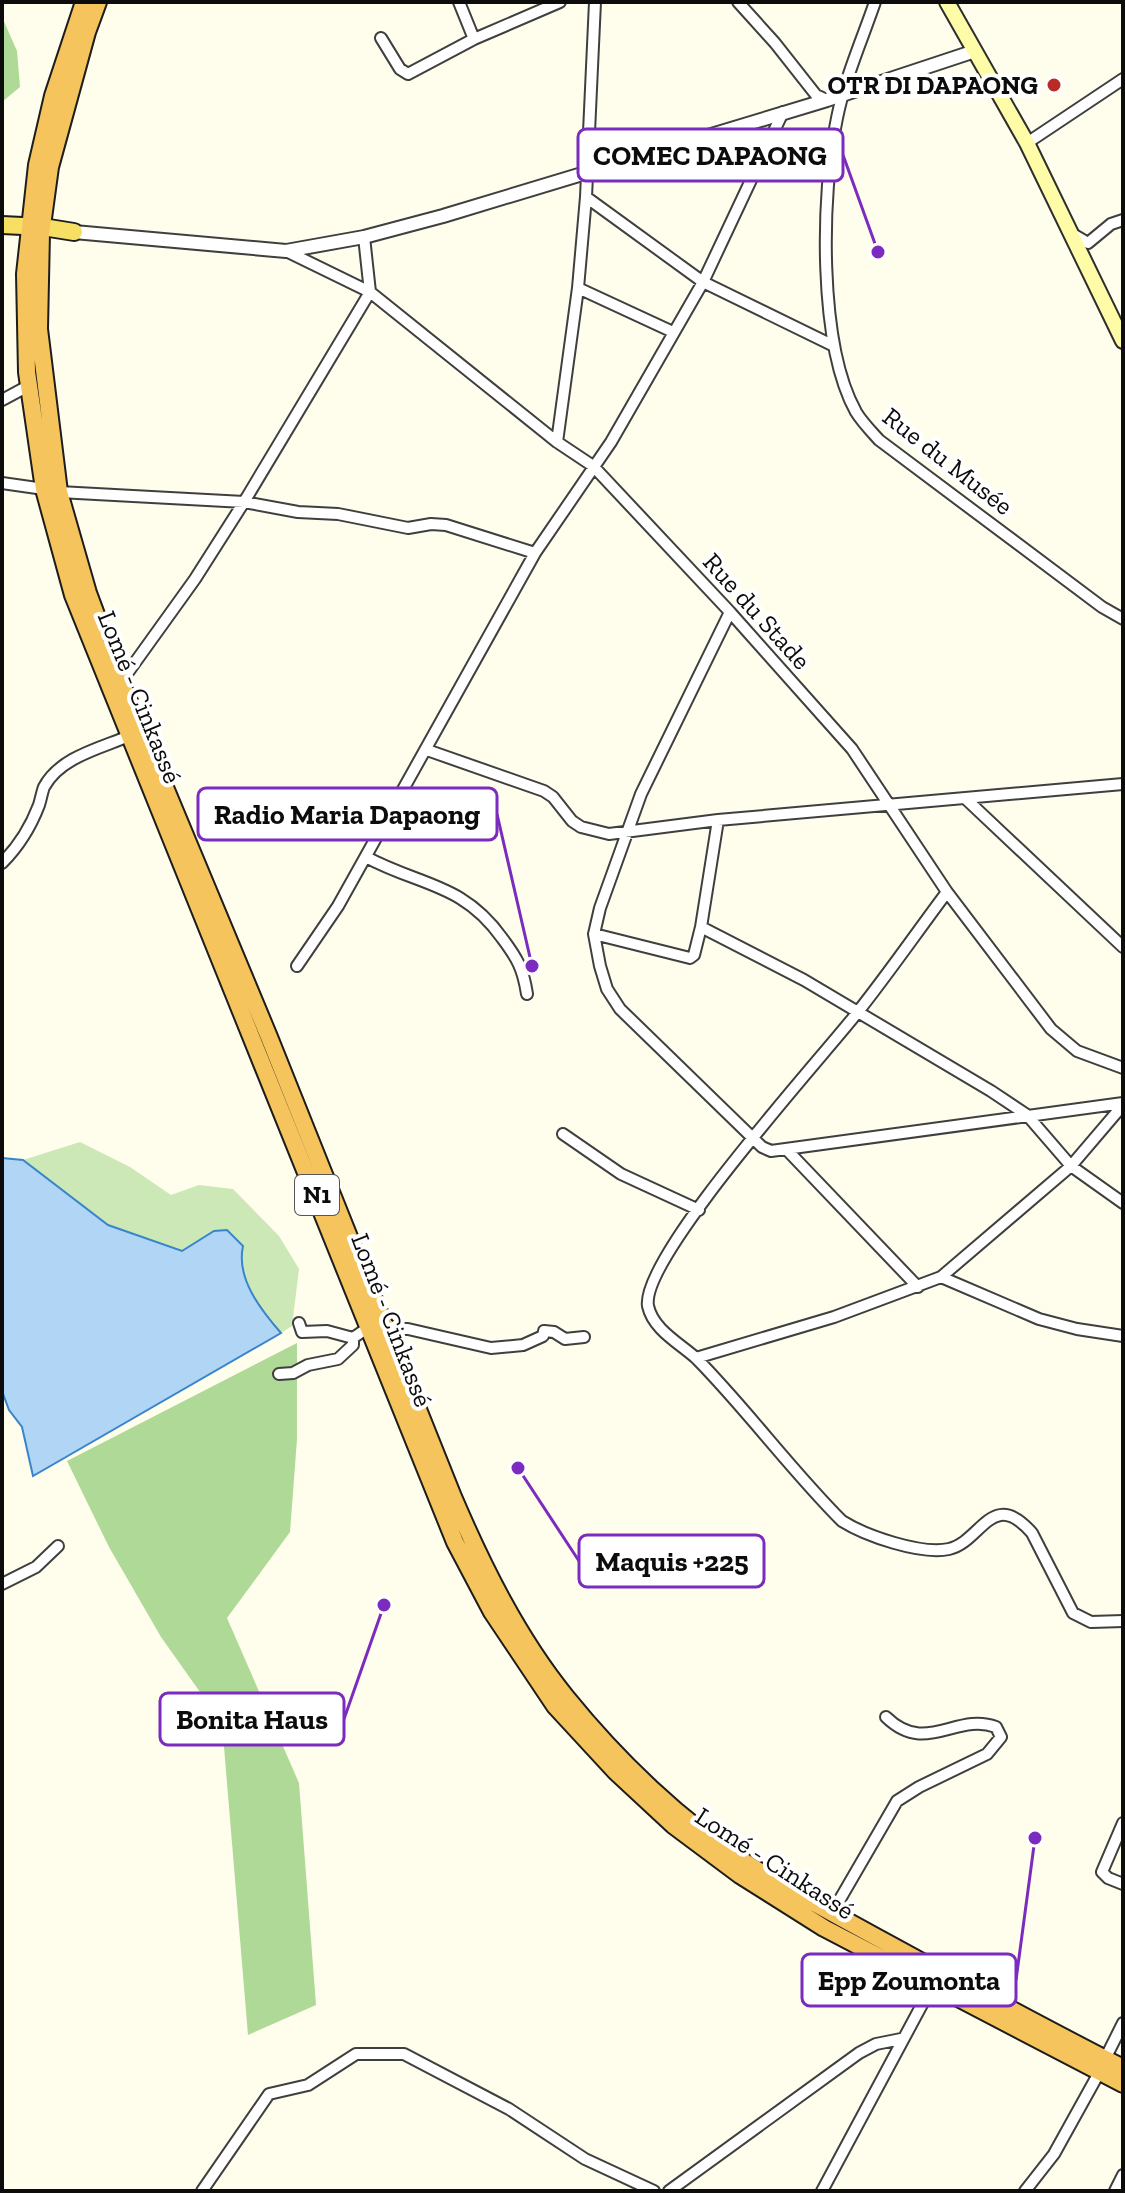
<svg xmlns="http://www.w3.org/2000/svg" width="1125" height="2193" font-family="'Zilla Slab',serif">
  <style>
    .green { fill: #cce8b6 }
    .forest { fill: #aed996 }
    .water { fill: #b1d6f5; stroke: #3985cb; stroke-width: 2 }
    .lines { fill: none; stroke-linecap: round; stroke-linejoin: round }
    .minor-casing { stroke: #3f3f3f; stroke-width: 14 }
    .tertiary-casing { stroke: #3f3f3f; stroke-width: 16 }
    .secondary-casing { stroke: #2e2e2e; stroke-width: 18 }
    .primary-casing { stroke: #1d1d1d; stroke-width: 20 }
    .trunk-casing { stroke: #1d1d1d; stroke-width: 20 }
    .minor { stroke: #fff; stroke-width: 10 }
    .tertiary { stroke: #fff; stroke-width: 12 }
    .secondary { stroke: #fefca7; stroke-width: 14 }
    .primary { stroke: #f7df63; stroke-width: 16 }
    .trunk { stroke: #f5c45c; stroke-width: 16 }
    .poi-dot { fill: #ba2b26; stroke: #fff; stroke-width: 3 }
    .labels { text-anchor: middle; stroke-width: 8; stroke-linejoin: round; paint-order: stroke }
    .shield { fill: #fff; stroke: #555; stroke-width: 2 }
    .shield-label { font-size: 24px; font-weight: bold; fill: #0c0c0c }
    .poi-label { font-size: 26px; font-weight: bold; fill: #0c0c0c; stroke: #fff; text-anchor: end }
    .street-label { font-size: 26px; fill: #0c0c0c; stroke: #fff }
    .leader { fill: none; stroke: #7b2cbf; stroke-width: 3 }
    .callout-dot { fill: #7b2cbf; stroke: #fff; stroke-width: 3 }
    .callout { fill: #fff; stroke: #7b2cbf; stroke-width: 3 }
    .callout-label { font-size: 28px; text-anchor: middle; font-weight: bold; fill: #0c0c0c }
  </style>
  <rect width="100%" height="100%" fill="#fffdeb"/>
  <path class="green" d="M80,1142L130,1167L171,1195L199,1185L233,1189L279,1236L299,1269L292,1326L281,1333L255,1302L240,1261L214,1231L182,1252L108,1225L23,1160Z"/>
  <path class="forest" d="M2,17L17,51L20,87L2,102Z
    M297,1343V1439L290,1532L227,1618L299,1783L316,2005L248,2035L222,1723L161,1637L109,1547L67,1461Z"/>
  <path class="water" d="M2,1158L23,1160L108,1225L182,1251L214,1231L227,1230L243,1246C236,1278 260,1309 281,1333L33,1476L22,1427L9,1410L2,1391Z"/>
  <g class="lines">
    <defs>
      <path id="minor" d="M459,2L474,39
        M738,2L775,43L816,95L827,100
        M875,2C862,40 845,78 837,118C821,194 818,344 856,412C862,422 871,431 879,440L1102,607L1123,619
        M381,38L400,69L408,74L474,39L560,2
        M1027,143L1123,79
        M586,197L703,282L832,345
        M1071,233L1088,243L1111,224L1123,220
        M286,251L370,292L557,442L593,466L730,612L852,749L947,892L1051,1029L1077,1051L1123,1068
        M578,288L673,332
        M2,400L30,385
        M557,442L578,288L586,197L595,2
        M2,483L44,489
        M59,492L244,502L298,512L338,514L408,528L431,524L446,525L535,553
        M730,612L641,794L600,908L594,934L600,966L607,989L620,1009L762,1147L771,1151L1123,1103
        M121,682L195,579L244,502L370,292L364,237
        M427,750L544,791L553,797L572,821L581,827L609,834L718,820L1123,784
        M967,800L1123,947
        M718,820L701,927L804,980L991,1091L1027,1115L1071,1166L1123,1203
        M366,857C420,886 463,883 502,938C517,958 523,968 527,994
        M2,863C18,847 31,826 39,805C41,799 42,792 44,787C60,757 101,748 129,736
        M947,892C917,932 888,974 857,1013C820,1060 640,1258 648,1306C653,1330 681,1344 697,1359C748,1411 791,1470 842,1521C866,1536 921,1555 949,1549C981,1542 992,1487 1032,1533L1073,1613L1091,1622L1123,1621
        M594,934L690,958L694,955L701,927
        M297,966L338,906L535,553L611,442L703,282L783,112
        M563,1134L621,1174L699,1210
        M787,1150L918,1287
        M941,1277L1039,1319L1077,1329L1123,1336
        M383,1322L395,1329H408L491,1348L523,1345L543,1336L544,1331L554,1332L565,1339L584,1337
        M299,1323L302,1332L327,1331L353,1338L369,1327
        M696,1358L834,1317L941,1277L1071,1166L1123,1105
        M279,1374L293,1373L308,1365L338,1359L353,1345V1338
        M2,1584L36,1567L58,1546
        M1123,1823L1102,1872L1108,1878L1123,1884
        M832,1913L897,1801L919,1787L987,1754L1001,1737L996,1727C956,1712 926,1756 886,1717
        M1105,2059L1123,2023
        M202,2191L269,2094L308,2085L356,2054H404L509,2109L585,2159L654,2191
        M669,2191L859,2053L876,2044L901,2039
        M822,2191L933,1984
        M1025,2191L1054,2154L1100,2071
        M1115,2191L1123,2175"/>
      <path id="tertiary" d="M74,232L286,251L364,237L443,216L827,100L975,51"/>
      <path id="secondary" d="M947,2L1027,143L1123,341"/>
      <path id="primary" d="M2,225L43,227L74,232"/>
      <path id="trunk" d="M84,2L53,96L37,165L25,274L27,372L44,489L73,595L455,1542L492,1612L555,1706L616,1772L673,1825L740,1875L824,1928L1123,2084
        M98,2L87,32L50,167L41,233L39,329L59,492L88,593L121,682L269,1037L453,1497C483,1567 518,1638 566,1697C617,1760 681,1822 749,1865C806,1900 866,1931 924,1963C990,1998 1056,2034 1123,2068"/>
    </defs>
    <use href="#minor" class="minor-casing"/>
    <use href="#tertiary" class="tertiary-casing"/>
    <use href="#secondary" class="secondary-casing"/>
    <use href="#primary" class="primary-casing"/>
    <use href="#trunk" class="trunk-casing"/>
    <use href="#minor" class="minor"/>
    <use href="#tertiary" class="tertiary"/>
    <use href="#secondary" class="secondary"/>
    <use href="#primary" class="primary"/>
    <use href="#trunk" class="trunk"/>
  </g>
  <circle class="poi-dot" cx="1054" cy="85" r="8"/>
  <g class="labels">
    <rect class="shield" x="295" y="1175" width="44" height="40" rx="6"/>
    <g class="shield-label">
      <text x="317" y="1203">N1</text>
    </g>
    <g class="poi-label">
      <text x="1038" y="94">OTR DI DAPAONG</text>
    </g>
    <g class="street-label">
      <text transform="translate(948 461) rotate(38)" y="9">Rue du Musée</text>
      <text transform="translate(757 611) rotate(48)" y="9">Rue du Stade</text>
      <text transform="translate(140 697) rotate(68)" y="9">Lomé - Cinkassé</text>
      <text transform="translate(392 1320) rotate(69)" y="9">Lomé - Cinkassé</text>
      <text transform="translate(775 1863) rotate(33)" y="9">Lomé - Cinkassé</text>
    </g>
  </g>
  <path class="leader" d="M878 252L843 155M532 966L497 814M518 1468L579 1561M384 1605L344 1719M1035 1838L1016 1980"/>
  <g class="callout-dot">
    <circle cx="878" cy="252" r="8"/>
    <circle cx="532" cy="966" r="8"/>
    <circle cx="518" cy="1468" r="8"/>
    <circle cx="384" cy="1605" r="8"/>
    <circle cx="1035" cy="1838" r="8"/>
  </g>
  <g class="callout">
    <rect x="578" y="129" width="265" height="52" rx="8"/>
    <rect x="198" y="788" width="299" height="52" rx="8"/>
    <rect x="579" y="1535" width="185" height="52" rx="8"/>
    <rect x="160" y="1693" width="184" height="52" rx="8"/>
    <rect x="802" y="1954" width="214" height="52" rx="8"/>
  </g>
  <g class="callout-label">
    <text x="710" y="165">COMEC DAPAONG</text>
    <text x="347" y="824">Radio Maria Dapaong</text>
    <text x="672" y="1571">Maquis +225</text>
    <text x="252" y="1729">Bonita Haus</text>
    <text x="909" y="1990">Epp Zoumonta</text>
  </g>
  <rect width="1125" height="2193" fill="none" stroke="#0c0c0c" stroke-width="8"/>
</svg>
